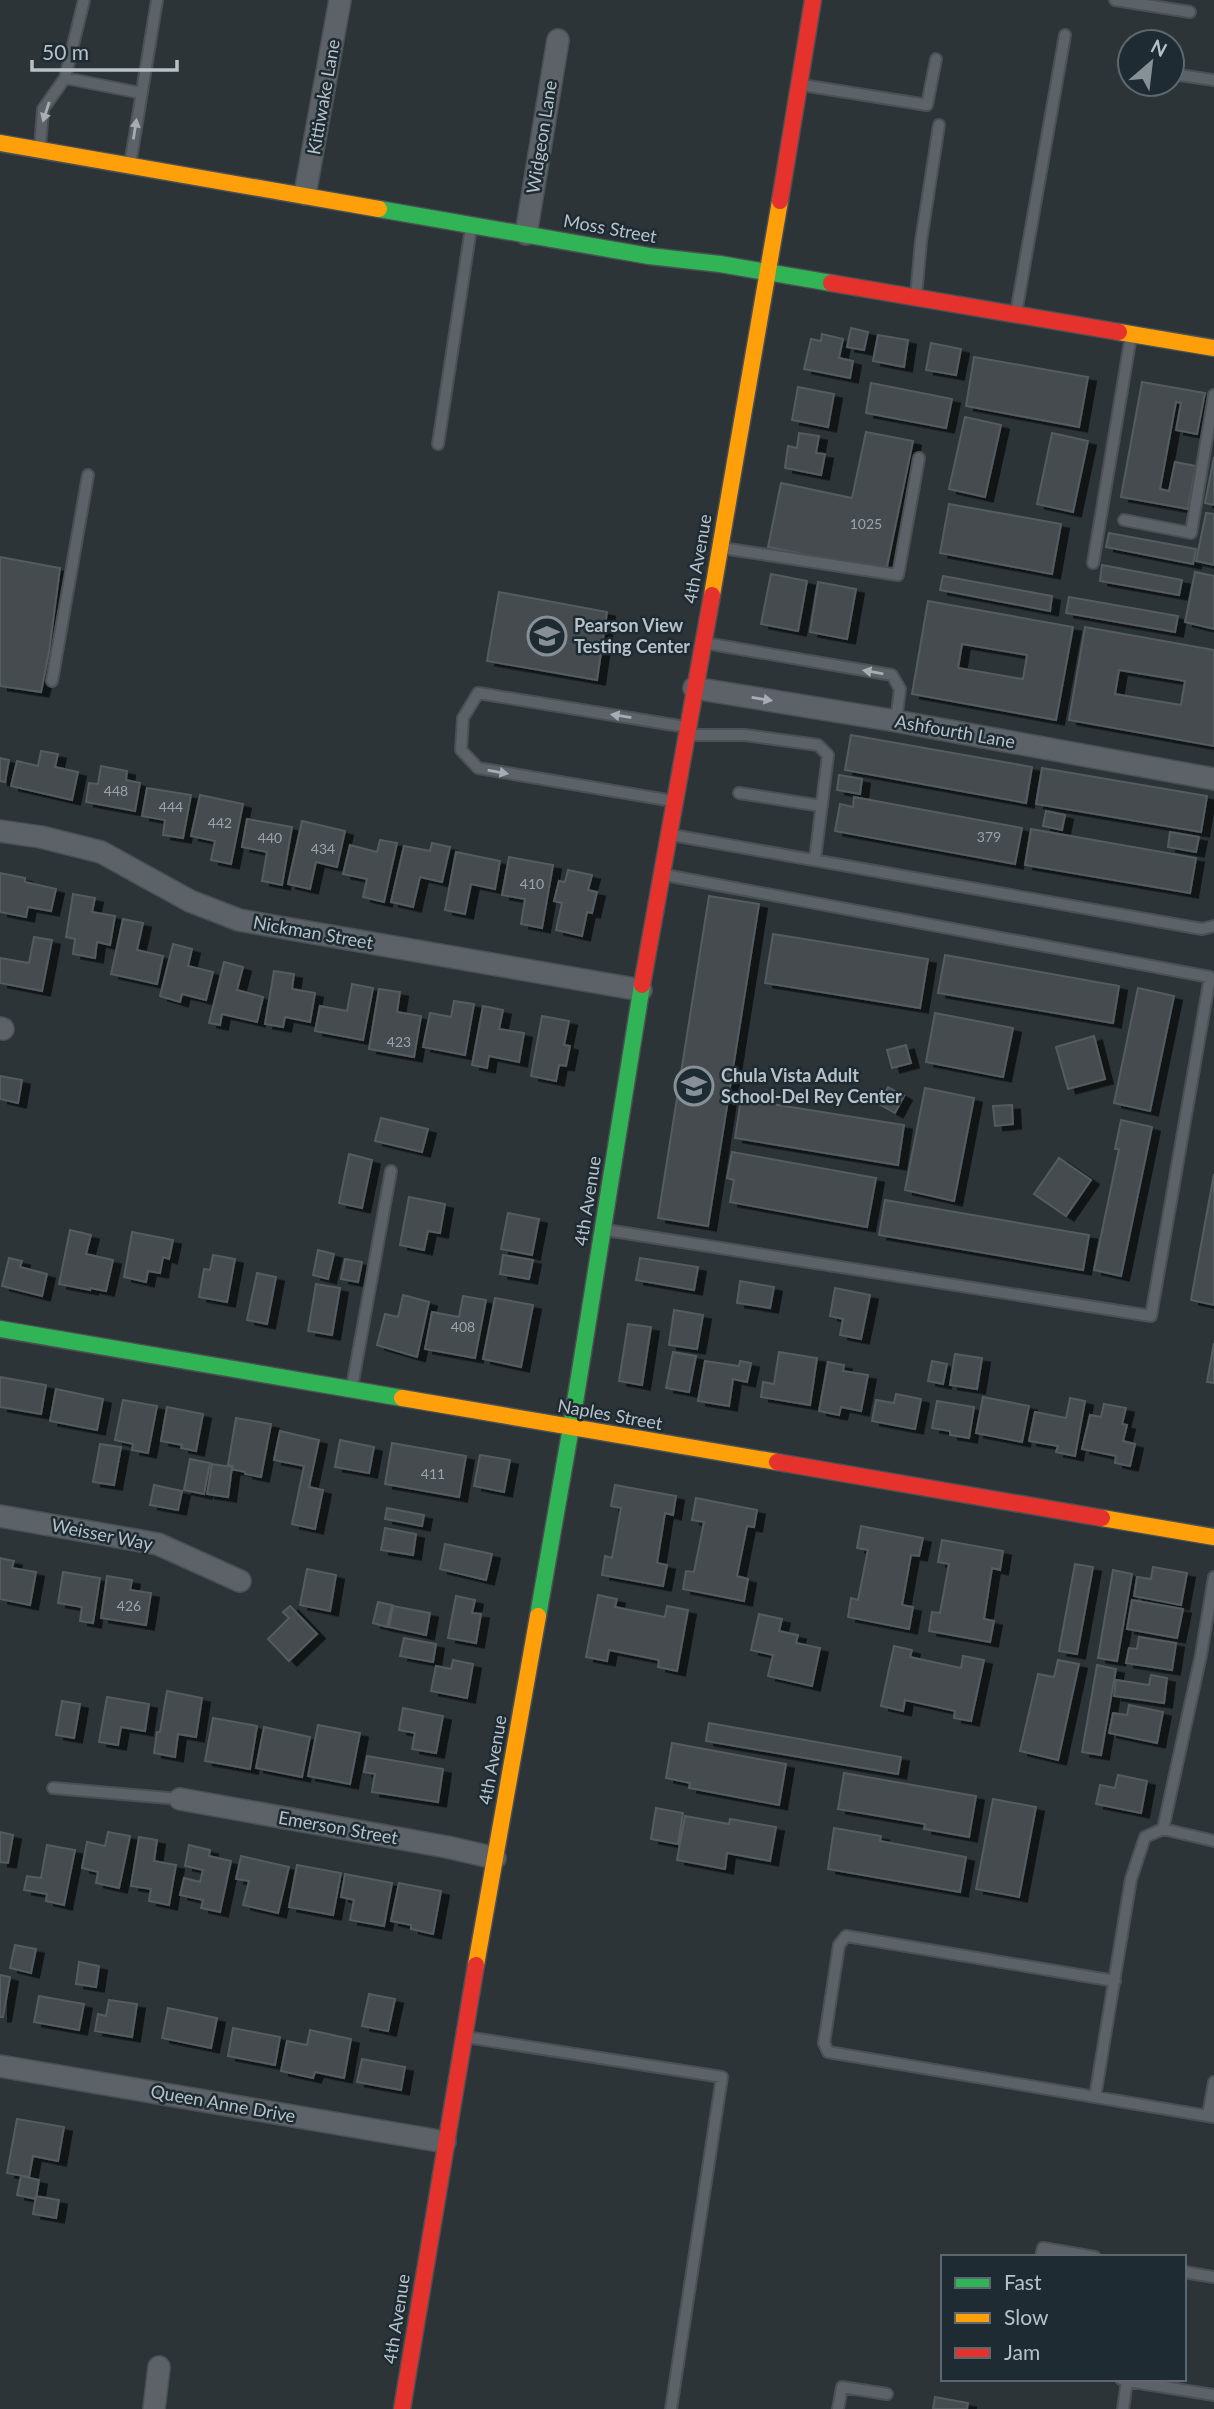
<svg xmlns="http://www.w3.org/2000/svg" width="1214" height="2409" font-family="Lato,sans-serif">
  <style>
    .building { fill: #454c50; stroke: #545c5f; stroke-width: 2; fill-rule: evenodd; filter: url(#shadow) }
    .lines { fill: none; stroke-linecap: round; stroke-linejoin: round }
    .lane-casing { stroke: #4a5053; stroke-width: 14 }
    .street-casing { stroke: #4a5053; stroke-width: 24 }
    .fast-casing { stroke: #4a5053; stroke-width: 19 }
    .slow-casing { stroke: #4a5053; stroke-width: 19 }
    .jam-casing { stroke: #4a5053; stroke-width: 19 }
    .lane { stroke: #5c6267; stroke-width: 10 }
    .street { stroke: #5c6267; stroke-width: 21 }
    .fast { stroke: #30b455; stroke-width: 16 }
    .slow { stroke: #ff9f0a; stroke-width: 16 }
    .jam { stroke: #e5322d; stroke-width: 16 }
    .oneway { fill: #a5aeb5 }
    .labels { text-anchor: middle; stroke-width: 5; stroke-linejoin: round; paint-order: stroke }
    .number-label { font-size: 14px; fill: #9aa4ab }
    .street-label { font-size: 18px; fill: #b7c1c9; stroke: #1f2b33 }
    .poi-label { font-size: 18px; font-weight: bold; fill: #b7c1c9; stroke: #1f2b33; text-anchor: start }
  </style>
  <defs>
    <filter id="shadow"><feDropShadow dx="8" dy="4.5" stdDeviation="0" flood-color="#0009"/></filter>
  </defs>
  <rect width="100%" height="100%" fill="#2c3438"/>
  <path class="building" d="M851,328L868,332L864,350L847,347Z
    M822,334L843,339L839,358L853,361L850,378L804,369L811,339L821,341Z
    M878,335L908,340L904,367L873,361Z
    M931,343L961,349L956,375L926,370Z
    M974,357L1088,377L1079,427L966,406Z
    M1142,382L1205,393L1197,434L1176,430L1181,403L1176,402L1160,489L1169,491L1175,462L1196,466L1188,509L1121,497Z
    M871,383L952,399L946,428L866,413Z
    M798,387L834,394L828,427L792,420Z
    M965,417L1001,425L985,497L949,489Z
    M866,432L913,441L886,571L768,547L781,483L852,498Z
    M799,433L819,436L816,453L825,454L821,475L785,468L788,446L797,448Z
    M1052,433L1088,441L1073,512L1037,504Z
    M1214,457V505L1205,503Z
    M949,504L1061,524L1052,574L940,553Z
    M1206,513L1214,514V565L1196,561Z
    M1109,533L1196,549L1193,564L1106,547Z
    M0,557L60,568L49,652L41,692L0,686Z
    M1102,565L1182,580L1179,595L1100,581Z
    M1195,572L1214,576V629L1185,622Z
    M771,574L807,581L798,631L761,624Z
    M943,576L1052,596L1050,611L940,590Z
    M818,582L856,589L847,639L810,632Z
    M499,592L607,612L597,680L487,661Z
    M1069,597L1178,616L1175,632L1066,613Z
    M928,601L1073,627L1056,720L912,694ZM962,644L1027,655L1023,679L958,668Z
    M1085,627L1214,650V746L1069,720ZM1119,670L1185,681L1181,705L1115,694Z
    M851,735L1032,767L1026,803L845,770Z
    M41,751L58,754L55,767L78,772L72,800L11,786L17,761L38,766Z
    M0,758L9,760L5,782L0,781Z
    M101,766L127,771L126,780L140,783L135,811L86,802L89,783L98,784Z
    M1042,768L1207,796L1201,832L1036,804Z
    M839,775L862,779L860,794L837,790Z
    M147,788L191,795L183,838L163,835L165,820L142,816Z
    M200,795L243,804L231,864L211,860L215,841L191,836Z
    M854,797L1022,828L1015,864L835,831L840,804L853,807Z
    M1046,811L1065,815L1062,830L1043,826Z
    M247,819L292,827L282,885L262,881L267,852L242,847Z
    M302,821L345,831L337,867L316,862L310,889L288,884Z
    M1031,829L1196,858L1190,893L1025,865Z
    M1170,832L1199,837L1196,852L1168,847Z
    M380,840L397,843L384,902L363,897L367,879L343,874L350,845L377,852Z
    M432,843L450,847L442,882L420,877L413,907L391,902L404,846L430,851Z
    M456,852L500,861L495,889L471,884L465,914L445,910Z
    M509,857L553,865L542,928L521,924L525,899L502,895Z
    M568,870L592,875L588,890L597,892L592,913L587,912L582,936L556,930L562,903L554,901L559,881L565,882Z
    M0,873L25,878V882L56,889L51,911L28,907L26,917L0,912Z
    M73,894L95,898L92,912L115,916L110,945L97,942L95,958L73,954L75,939L66,937Z
    M709,896L759,904L708,1226L658,1218Z
    M123,919L143,923L137,950L163,956L157,984L111,974Z
    M773,934L928,959L920,1008L765,983Z
    M34,937L52,940L42,991L0,983V958L29,963Z
    M173,944L192,949L188,966L213,972L206,1000L182,994L180,1002L160,996Z
    M945,955L1119,986L1113,1023L938,993Z
    M224,962L243,967L237,990L263,997L257,1022L222,1014L220,1025L209,1023Z
    M274,971L294,974L292,989L315,993L310,1022L285,1017L283,1027L265,1024Z
    M352,984L373,988L363,1040L315,1031L320,1006L347,1011Z
    M1138,988L1174,996L1150,1111L1114,1103Z
    M379,989L400,992L397,1012L421,1016L414,1057L369,1049Z
    M454,1001L474,1004L465,1055L423,1047L430,1013L451,1017Z
    M483,1006L503,1010L499,1029L524,1033L519,1062L489,1056L487,1068L472,1065Z
    M935,1013L1013,1028L1003,1077L926,1062Z
    M542,1016L569,1021L564,1045L570,1046L566,1066L559,1065L556,1081L531,1076Z
    M1094,1036L1105,1079L1068,1089L1056,1047Z
    M906,1045L911,1063L892,1068L887,1050Z
    M0,1076L22,1080L18,1103L0,1099Z
    M888,1087L904,1096L895,1113L879,1104Z
    M925,1088L974,1098L954,1201L905,1190Z
    M741,1099L904,1125L898,1165L735,1138Z
    M1012,1105L1013,1124L995,1126L993,1106Z
    M381,1118L428,1129L422,1152L375,1141Z
    M1121,1120L1152,1127L1121,1276L1094,1270L1119,1149H1115Z
    M732,1152L876,1178L867,1227L730,1202L734,1180L727,1178Z
    M349,1154L372,1160L362,1208L339,1203Z
    M1059,1158L1091,1180L1066,1216L1034,1194Z
    M1214,1174V1305L1191,1300Z
    M409,1197L445,1204L440,1233L428,1231L424,1250L400,1245Z
    M885,1200L1089,1235L1083,1270L879,1235Z
    M508,1213L539,1219L532,1255L501,1249Z
    M70,1230L91,1235L86,1254L113,1260L106,1291L90,1288V1290L59,1284Z
    M132,1232L173,1240L169,1259L163,1257L160,1273L148,1271L146,1282L124,1277Z
    M318,1250L334,1254L328,1279L313,1275Z
    M213,1255L235,1259L227,1302L199,1297L204,1269L210,1270Z
    M503,1255L533,1260L529,1279L500,1274Z
    M9,1258L22,1261L20,1267L47,1274L42,1296L2,1286Z
    M640,1258L698,1267L694,1290L636,1280Z
    M345,1259L362,1262L358,1282L341,1279Z
    M257,1273L276,1277L267,1324L247,1320Z
    M740,1281L774,1287L770,1308L737,1303Z
    M316,1284L340,1288L332,1335L308,1331Z
    M835,1288L870,1295L861,1339L840,1335L843,1319L830,1316Z
    M403,1295L429,1302L417,1357L377,1345L385,1314L398,1317Z
    M463,1296L486,1300L475,1358L425,1349L432,1312L459,1317Z
    M495,1298L533,1305L521,1367L483,1359Z
    M674,1310L703,1315L697,1349L669,1345Z
    M628,1324L651,1327L642,1385L619,1381Z
    M1214,1343V1383L1207,1382Z
    M673,1352L696,1356L689,1392L666,1388Z
    M779,1352L817,1358L810,1405L761,1397L763,1382L774,1384Z
    M955,1354L982,1358L977,1389L950,1385Z
    M705,1361L739,1366L740,1361L751,1363L747,1382L733,1379L729,1406L698,1401Z
    M932,1361L947,1364L943,1384L928,1381Z
    M828,1362L844,1365L843,1371L868,1375L861,1411L841,1407L839,1415L819,1411Z
    M0,1377L46,1385L41,1414L0,1407Z
    M56,1389L103,1399L97,1430L50,1421Z
    M896,1394L921,1399L915,1429L872,1421L876,1400L894,1403Z
    M983,1397L1029,1406L1022,1442L976,1433Z
    M1070,1398L1085,1401L1075,1456L1056,1452L1058,1446L1029,1441L1035,1412L1066,1418Z
    M123,1400L157,1406L148,1453L132,1450L133,1444L115,1440Z
    M937,1401L974,1407L969,1438L950,1435V1431L932,1428Z
    M1104,1404L1126,1408L1122,1424L1127,1425L1123,1441L1135,1444L1130,1466L1115,1463L1116,1456L1082,1449L1090,1415L1101,1417Z
    M167,1407L203,1414L196,1451L181,1448L182,1445L161,1441Z
    M236,1418L271,1424L261,1477L245,1474V1472L232,1469L233,1466L228,1465Z
    M280,1431L319,1440L309,1487L323,1490L315,1529L292,1524L304,1466L274,1460Z
    M340,1440L374,1447L369,1473L335,1467Z
    M392,1443L466,1456L459,1497L385,1484Z
    M100,1444L121,1447L114,1485L93,1482Z
    M480,1455L510,1460L504,1492L474,1486Z
    M190,1459L210,1463L204,1494L184,1490Z
    M212,1464L232,1467L228,1497L207,1494Z
    M154,1485L182,1491L178,1510L150,1505Z
    M615,1485L676,1496L673,1515L665,1513L657,1563L667,1565L663,1586L602,1575L605,1556L612,1558L621,1508L611,1506Z
    M696,1498L757,1510L754,1527L747,1526L737,1576L748,1579L744,1601L683,1589L686,1571L694,1572L704,1522L692,1520Z
    M387,1508L424,1515L422,1526L385,1519Z
    M861,1526L923,1538L919,1556L911,1555L902,1605L913,1607L909,1629L848,1617L851,1598L858,1600L868,1550L857,1548Z
    M385,1528L416,1534L413,1555L381,1550Z
    M942,1540L1003,1551L1000,1570L992,1568L984,1619L994,1621L990,1642L929,1631L932,1612L940,1613L949,1564L938,1562Z
    M445,1544L492,1554L486,1580L440,1569Z
    M0,1558L14,1561L12,1568L36,1572L30,1605L0,1599Z
    M1075,1564L1093,1567L1077,1654L1059,1651Z
    M1153,1567L1187,1573L1181,1605L1134,1596L1137,1577L1151,1579Z
    M307,1569L336,1575L330,1611L300,1605Z
    M1113,1570L1132,1574L1117,1661L1098,1658Z
    M63,1572L100,1578L93,1623L80,1621L82,1607L58,1603Z
    M107,1576L132,1580L130,1590L151,1593L146,1625L101,1618Z
    M598,1595L617,1599L615,1607L665,1617L667,1606L688,1610L677,1671L658,1667L659,1660L609,1650L607,1661L586,1657Z
    M456,1596L475,1600L472,1613L481,1614L476,1643L448,1638Z
    M1132,1600L1183,1609L1177,1638L1127,1629Z
    M378,1602L392,1605L387,1627L373,1623Z
    M290,1606L317,1634L289,1661L268,1639L289,1618L283,1612Z
    M393,1606L430,1613L426,1635L389,1627Z
    M759,1614L782,1619L779,1631L798,1635L796,1643L820,1648L812,1686L768,1676L773,1655L751,1650Z
    M1139,1637L1176,1643L1172,1670L1126,1663L1129,1648L1137,1649Z
    M404,1638L436,1644L433,1662L400,1656Z
    M894,1646L912,1650L910,1657L961,1668L963,1656L984,1660L971,1721L954,1718L955,1711L905,1700L903,1711L881,1706Z
    M453,1660L473,1664L467,1698L431,1691L436,1666L451,1669Z
    M1058,1660L1079,1664L1058,1760L1020,1751L1038,1674L1054,1677Z
    M1097,1665L1116,1669L1101,1755L1082,1752Z
    M1151,1675L1167,1678L1164,1703L1114,1696L1116,1680L1149,1685Z
    M167,1691L202,1698L196,1737L178,1734L175,1757L154,1753L157,1732H160Z
    M107,1697L149,1704L145,1731L121,1727L118,1745L99,1742Z
    M62,1701L80,1704L74,1738L56,1735Z
    M1129,1705L1163,1712L1157,1743L1109,1733L1113,1713L1127,1715Z
    M403,1708L443,1716L436,1753L412,1749L415,1733L399,1730Z
    M213,1718L257,1726L250,1769L205,1761Z
    M709,1723L901,1757L898,1774L706,1741Z
    M318,1725L360,1733L350,1784L308,1776Z
    M264,1727L310,1737L302,1777L256,1768Z
    M672,1743L786,1764L779,1805L689,1788L690,1783L666,1778Z
    M367,1756L443,1769L438,1802L372,1792L375,1774L364,1772Z
    M844,1773L976,1796L969,1837L924,1829L925,1824L838,1809Z
    M1118,1775L1147,1781L1141,1813L1096,1804L1100,1785L1115,1788Z
    M993,1799L1036,1807L1019,1897L976,1889Z
    M656,1808L683,1813L678,1844L651,1839Z
    M685,1816L729,1824L730,1819L776,1827L770,1861L727,1853L725,1869L677,1860Z
    M834,1828L881,1836L880,1841L966,1857L960,1892L828,1869Z
    M0,1832L13,1835L8,1863L0,1862Z
    M108,1832L130,1836L119,1888L96,1883L98,1872L82,1868L87,1842L105,1846Z
    M139,1837L157,1840L154,1861L176,1865L169,1905L149,1901L151,1889L131,1886Z
    M47,1845L75,1850L64,1905L46,1901L47,1894L24,1890L27,1876L41,1878Z
    M189,1845L210,1850L209,1856L231,1861L220,1912L201,1908L203,1900L180,1895L184,1878L200,1882L203,1870L185,1866Z
    M241,1856L289,1867L278,1913L243,1905L249,1881L236,1879Z
    M297,1865L341,1873L333,1915L289,1907Z
    M345,1874L392,1883L384,1926L350,1920L354,1900L341,1897Z
    M399,1883L441,1891L433,1934L411,1929V1925L391,1921Z
    M15,1945L36,1949L31,1973L10,1968Z
    M79,1962L99,1966L96,1987L76,1984Z
    M0,1975L10,1977L3,2017H0Z
    M369,1994L395,1999L388,2031L362,2026Z
    M39,1996L84,2004L79,2030L34,2022Z
    M109,2000L137,2004L132,2037L95,2031L98,2014L106,2016Z
    M168,2008L217,2018L211,2048L162,2038Z
    M233,2028L280,2037L275,2065L228,2056Z
    M310,2030L351,2039L344,2078L315,2072L313,2078L281,2071L287,2041L307,2045Z
    M362,2059L405,2067L401,2090L357,2082Z
    M17,2119L64,2127L58,2161L33,2156L29,2177L7,2173Z
    M21,2176L39,2180L36,2199L17,2195Z
    M36,2196L59,2200L56,2218L33,2214Z
    M935,2397L968,2403L967,2409H933Z"/>
  <g class="lines">
    <defs>
      <path id="lane" d="M1115,0L1190,12
        M1172,74L1214,80
        M65,78L141,93
        M802,85L927,105L936,59
        M40,147L43,109L65,78L84,0
        M130,165L157,0
        M916,296L921,241L939,125
        M1016,313L1065,35
        M438,444L471,228
        M1124,520L1191,533L1214,395
        M722,548L898,575L919,458
        M1093,563L1131,336
        M705,643L892,675L900,689L896,721
        M52,681L88,475
        M689,735H745L818,745L828,755L815,859
        M739,793L822,806
        M673,801L478,768L461,750L463,718L478,693L686,727
        M672,835L1202,929L1214,926
        M606,1230L1151,1316L1210,977L665,875
        M352,1387L391,1171
        M53,1788L180,1799
        M1163,1829L1201,1655L1214,1577
        M1115,1981L846,1936L839,1945L824,2043L828,2052L1214,2117
        M466,2037L722,2077L671,2409
        M1095,2097L1131,1879L1145,1837L1163,1829L1214,1841
        M1208,2116L1214,2082
        M1041,2257L1043,2248L1095,2257
        M1184,2272L1214,2277
        M1121,2379L1127,2381L1123,2409
        M1127,2381L1214,2395
        M838,2409L842,2387L887,2394"/>
      <path id="street" d="M305,194L340,0
        M526,234L558,40
        M694,688L896,721L1214,779
        M0,831L41,837L101,852L190,901L239,920L641,990
        M0,1028L3,1029
        M0,1516L158,1544L240,1581
        M180,1799L447,1847L495,1858
        M0,2066L445,2142
        M154,2409L159,2367"/>
      <path id="fast" d="M379,209L649,256L720,264L831,283
        M0,1329L402,1398
        M538,1616L571,1427L642,985"/>
      <path id="slow" d="M0,143L379,209
        M1119,332L1214,348
        M712,595L780,201
        M402,1398L777,1462
        M1102,1518L1214,1537
        M476,1965L538,1616"/>
      <path id="jam" d="M780,201L813,0
        M831,283L1119,332
        M642,985L712,595
        M777,1462L1102,1518
        M402,2409L476,1965"/>
    </defs>
    <use href="#lane" class="lane-casing"/>
    <use href="#street" class="street-casing"/>
    <use href="#fast" class="fast-casing"/>
    <use href="#slow" class="slow-casing"/>
    <use href="#jam" class="jam-casing"/>
    <use href="#lane" class="lane"/>
    <use href="#street" class="street"/>
    <use href="#fast" class="fast"/>
    <use href="#slow" class="slow"/>
    <use href="#jam" class="jam"/>
  </g>
  <defs><path id="oneway-solid" d="M-6-.8H1V-3.2L6.5 0L1 3.2V.8H-6Z" transform="scale(1.75)"/></defs>
  <g class="oneway">
    <use href="#oneway-solid" transform="translate(46 112) rotate(108)"/>
    <use href="#oneway-solid" transform="translate(135 129) rotate(-81)"/>
    <use href="#oneway-solid" transform="translate(873 672) rotate(-170)"/>
    <use href="#oneway-solid" transform="translate(762 699) rotate(9)"/>
    <use href="#oneway-solid" transform="translate(621 716) rotate(-171)"/>
    <use href="#oneway-solid" transform="translate(498 772) rotate(10)"/>
  </g>
  <defs>
    <symbol id="school-ring" viewBox="-11 -11 22 22"><circle r="9.5" fill="#1f2b33" stroke="#869096" stroke-width="1.5"/><path d="M0-5L7-2L0 1L-7-2ZM-4 1L0 2.5L4 1V4Q0 6-4 4Z" fill="#869096"/></symbol>
  </defs>
  <g fill-rule="evenodd">
    <use href="#school-ring" x="525" y="614" width="44" height="44"/>
    <use href="#school-ring" x="672" y="1064" width="44" height="44"/>
  </g>
  <g class="labels">
    <g class="number-label">
      <text x="866" y="529">1025</text>
      <text x="116" y="796">448</text>
      <text x="171" y="812">444</text>
      <text x="220" y="828">442</text>
      <text x="989" y="842">379</text>
      <text x="270" y="843">440</text>
      <text x="323" y="854">434</text>
      <text x="532" y="889">410</text>
      <text x="399" y="1047">423</text>
      <text x="463" y="1332">408</text>
      <text x="433" y="1479">411</text>
      <text x="129" y="1611">426</text>
    </g>
    <g class="street-label">
      <text transform="translate(324 97) rotate(-80)" y="6">Kittiwake Lane</text>
      <text transform="translate(542 137) rotate(-81)" y="6">Widgeon Lane</text>
      <text transform="translate(610 229) rotate(10)" y="6">Moss Street</text>
      <text transform="translate(698 559) rotate(-80)" y="6">4th Avenue</text>
      <text transform="translate(955 732) rotate(10)" y="6">Ashfourth Lane</text>
      <text transform="translate(313 933) rotate(10)" y="6">Nickman Street</text>
      <text transform="translate(588 1201) rotate(-81)" y="6">4th Avenue</text>
      <text transform="translate(610 1415) rotate(10)" y="6">Naples Street</text>
      <text transform="translate(102 1535) rotate(11)" y="6">Weisser Way</text>
      <text transform="translate(493 1760) rotate(-80)" y="6">4th Avenue</text>
      <text transform="translate(338 1828) rotate(10)" y="6">Emerson Street</text>
      <text transform="translate(223 2104) rotate(10)" y="6">Queen Anne Drive</text>
      <text transform="translate(397 2319) rotate(-81)" y="6">4th Avenue</text>
    </g>
    <g class="poi-label">
      <text x="574" y="632">Pearson View<tspan x="574" dy="21">Testing Center</tspan></text>
      <text x="721" y="1082">Chula Vista Adult<tspan x="721" dy="21">School-Del Rey Center</tspan></text>
    </g>
  </g>
  <rect x="941" y="2255" width="245" height="126" fill="#1f2b33" stroke="#5c676f" stroke-width="2"/>
  <rect x="955" y="2278" width="35" height="10" fill="#30b455" stroke="#5c676f" stroke-width="2"/>
  <text x="1004" y="2290" font-size="21" fill="#b7c1c9">Fast</text>
  <rect x="955" y="2313" width="35" height="10" fill="#ff9f0a" stroke="#5c676f" stroke-width="2"/>
  <text x="1004" y="2325" font-size="21" fill="#b7c1c9">Slow</text>
  <rect x="955" y="2348" width="35" height="10" fill="#e5322d" stroke="#5c676f" stroke-width="2"/>
  <text x="1004" y="2360" font-size="21" fill="#b7c1c9">Jam</text>
  <g transform="translate(1151 63) rotate(28)"><circle r="33" fill="#1f2b33" stroke="#5c676f" stroke-width="2"/>
  <path d="M0-5L12 26L0 18L-12 26Z" fill="#869096"/>
  <text y="-10" font-size="19" font-weight="bold" text-anchor="middle" fill="#b7c1c9">N</text>
  </g>
  <path d="M32 60v10h145v-10" fill="none" stroke="#b7c1c9" stroke-width="3.5"/>
  <text x="42" y="60" font-size="21" fill="#b7c1c9" stroke="#1f2b33" stroke-width="5" paint-order="stroke">50 m</text>
</svg>
